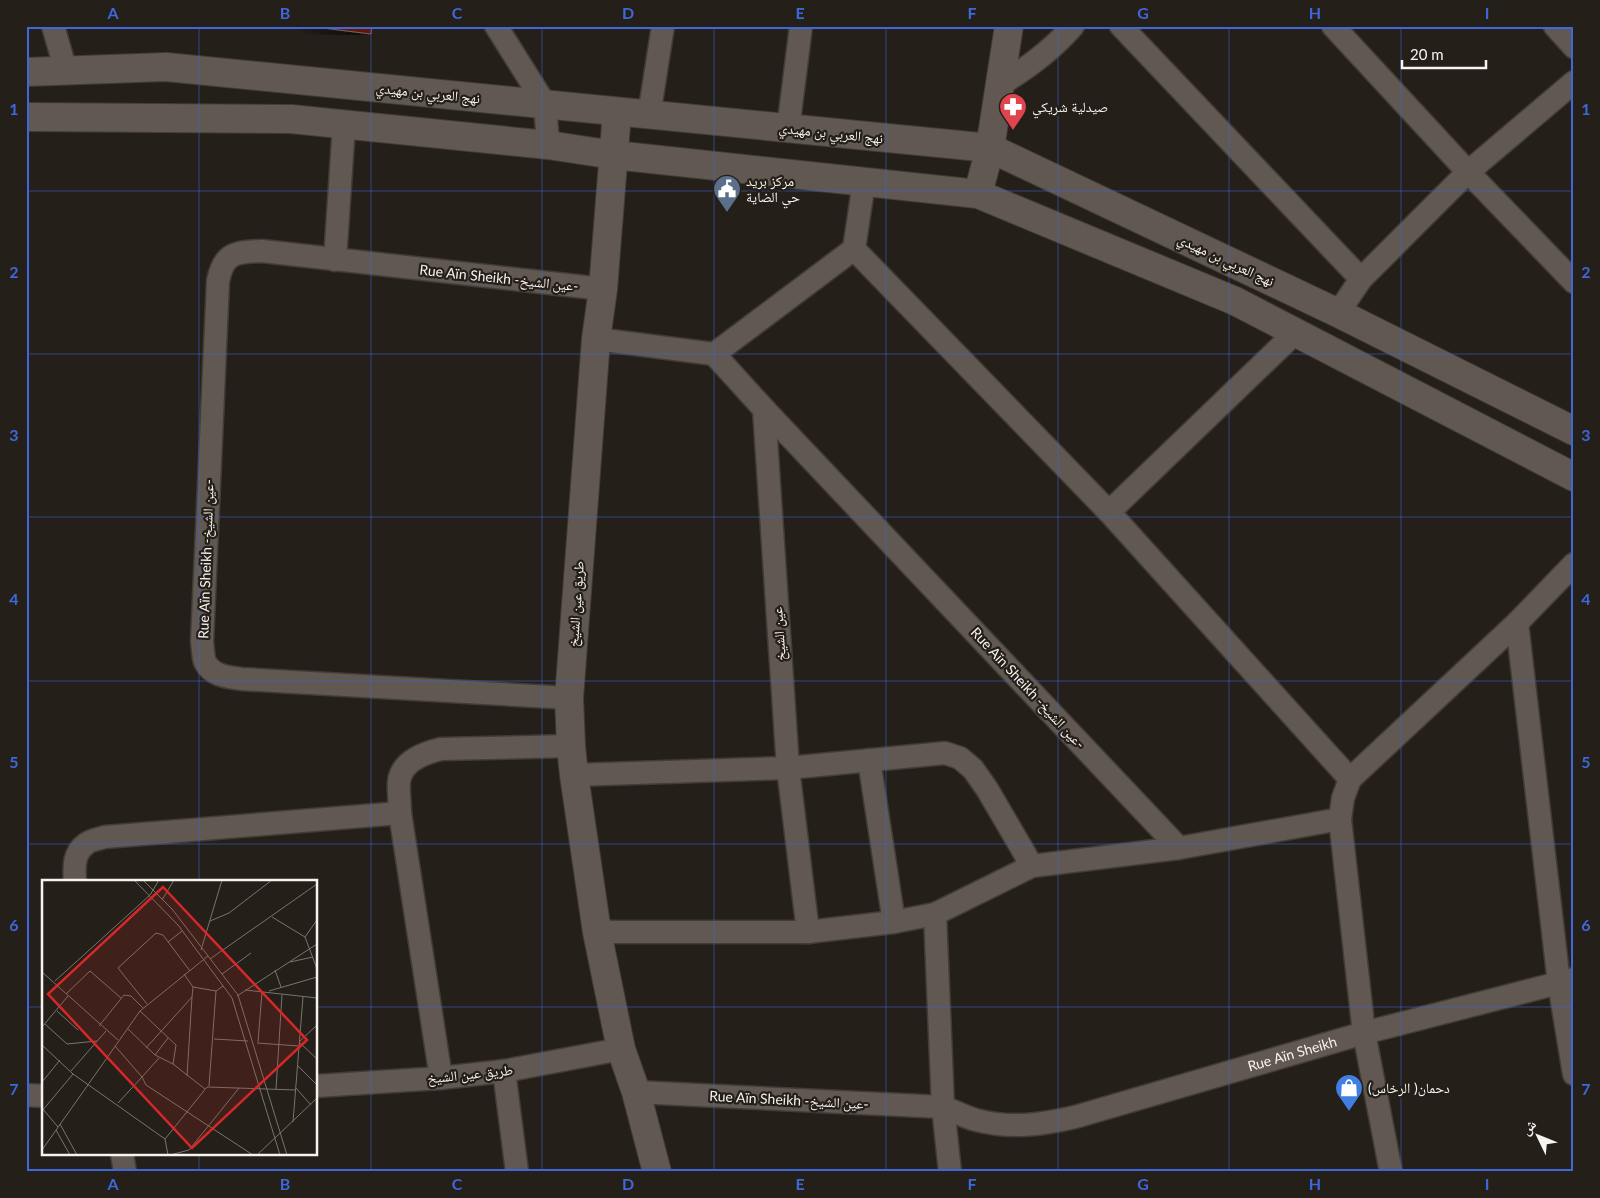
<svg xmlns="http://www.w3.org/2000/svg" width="1600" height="1198" font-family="Lato,'Noto Naskh Arabic',sans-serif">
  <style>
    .building { fill: #661401; stroke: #6f6461; filter: url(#shadow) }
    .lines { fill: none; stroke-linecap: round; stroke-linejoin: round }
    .minor-casing { stroke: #413c38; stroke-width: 25 }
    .tertiary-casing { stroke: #413c38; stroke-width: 30 }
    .secondary-casing { stroke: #413c38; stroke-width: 30 }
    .minor { stroke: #605851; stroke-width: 22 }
    .tertiary { stroke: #605851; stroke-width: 28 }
    .secondary { stroke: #605851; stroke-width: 28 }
    .grid { fill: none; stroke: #3e67db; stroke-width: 1; stroke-opacity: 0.55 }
    .labels { text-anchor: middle; stroke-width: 4.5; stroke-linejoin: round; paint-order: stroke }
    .street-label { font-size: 14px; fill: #f7f3ef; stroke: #251f19 }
    .poi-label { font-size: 14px; fill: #f7f3ef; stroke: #251f19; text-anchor: start }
    .inset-road { fill: none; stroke: #79746f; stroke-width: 1 }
    .view { fill: #d62828; fill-opacity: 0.15; stroke: #d62828; stroke-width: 2.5 }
    .inset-edge { fill: none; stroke: #f7f3ef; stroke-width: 2.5 }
    .neatline { fill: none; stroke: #3e67db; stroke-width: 2 }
    .grid-label { font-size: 16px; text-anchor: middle; font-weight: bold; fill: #3e67db }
  </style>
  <defs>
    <filter id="shadow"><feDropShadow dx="-4.5" dy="4.5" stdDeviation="2.5" flood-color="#0009"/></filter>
  </defs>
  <rect width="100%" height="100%" fill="#251f19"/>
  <path class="building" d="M307,26H372L371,34Z"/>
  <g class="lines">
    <defs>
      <g id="minor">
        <path d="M53,26L66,71"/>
        <path d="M496,26L545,104L548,145"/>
        <path d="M1121,26L1361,279"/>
        <path d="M1333,26L1468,172L1574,282"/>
        <path d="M1555,26L1574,47"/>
        <path d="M1000,85C1027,68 1051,51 1073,26"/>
        <path d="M649,115L663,26"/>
        <path d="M788,129L801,26"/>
        <path d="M864,182L854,249L1109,512L1350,779"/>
        <path d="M335,260L344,125"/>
        <path d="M1338,313L1361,279L1468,172L1574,82"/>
        <path d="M596,339L714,354L854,249"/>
        <path d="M714,354L764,409L788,768L808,932"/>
        <path d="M764,409L1179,848"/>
        <path d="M1109,512L1296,332"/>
        <path d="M1517,623L1559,983L1574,1074"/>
        <path d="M569,698L241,679C228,677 212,676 205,662C203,657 203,648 202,642L218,281C224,252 236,252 262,251L603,289"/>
        <path d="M869,760L894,922"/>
        <path d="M574,775L788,768L945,753L960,758L973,769L987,789L1032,866"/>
        <path d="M75,882C74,868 73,853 86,844C90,840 99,839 105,837L400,813"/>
        <path id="s1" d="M935,914L943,1107C954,1111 965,1117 976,1120C1011,1129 1040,1125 1075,1117L1364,1033L1574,979"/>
        <path d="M597,932H808L894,922L935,914L1032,866L1179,848L1340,819"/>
        <path d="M504,1071L517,1172"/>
        <path d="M441,1078L400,813C400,803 398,791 399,781C402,761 424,753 441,749L571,746"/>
        <path d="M316,1086L441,1078L504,1071L621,1049"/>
        <path d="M636,1092L943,1107L950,1172"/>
        <path d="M26,1095L44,1096"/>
        <path d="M122,1154L125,1172"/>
        <path d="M1391,1172L1364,1033L1340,819L1343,798L1350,779L1517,623L1574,564"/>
      </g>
      <path id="tertiary" d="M617,112L603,289L596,339L569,698L571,746L574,775L597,932L621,1049L636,1092L657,1172"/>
      <path id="secondary" d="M26,72L166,67L990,148L1338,313L1574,431
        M26,117L291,119L548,145L614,155L978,194L1235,301L1574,477
        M978,194L990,148L1009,26"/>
    </defs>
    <use href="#minor" class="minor-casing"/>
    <use href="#tertiary" class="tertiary-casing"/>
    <use href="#secondary" class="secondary-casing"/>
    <use href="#minor" class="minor"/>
    <use href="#tertiary" class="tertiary"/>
    <use href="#secondary" class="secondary"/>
  </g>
  <path class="grid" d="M199,26V882M371,26V1172M542,26V1172M714,26V1172M886,26V1172M1058,26V1172M1229,26V1172M1401,26V1172M26,191H1574M26,354H1574M26,517H1574M26,681H1574M26,844H1574M26,1007H44M316,1007H1574M199,1154V1172"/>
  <defs>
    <symbol id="pharmacy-pin" viewBox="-11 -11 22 30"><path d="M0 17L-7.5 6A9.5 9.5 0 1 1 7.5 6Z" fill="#e0444e" stroke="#251f19"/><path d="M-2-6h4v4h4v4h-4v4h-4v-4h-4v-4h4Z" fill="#fff"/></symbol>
    <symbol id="civic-pin" viewBox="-11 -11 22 30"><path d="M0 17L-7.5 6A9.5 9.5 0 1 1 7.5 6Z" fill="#5c6f8a" stroke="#251f19"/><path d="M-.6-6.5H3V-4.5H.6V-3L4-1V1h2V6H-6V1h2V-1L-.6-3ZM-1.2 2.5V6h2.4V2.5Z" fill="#fff"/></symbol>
    <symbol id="shop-pin" viewBox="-11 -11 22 30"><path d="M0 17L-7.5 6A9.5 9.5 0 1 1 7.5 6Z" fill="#3f7fe0" stroke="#251f19"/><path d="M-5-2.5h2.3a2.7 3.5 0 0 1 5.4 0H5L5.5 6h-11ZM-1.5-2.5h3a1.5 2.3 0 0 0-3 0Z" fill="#fff"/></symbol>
  </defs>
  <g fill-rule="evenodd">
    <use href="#pharmacy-pin" x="997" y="91" width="32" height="43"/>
    <use href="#civic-pin" x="711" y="173" width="32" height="43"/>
    <use href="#shop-pin" x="1333" y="1072" width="32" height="43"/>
  </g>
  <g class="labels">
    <g class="street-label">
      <text transform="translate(428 93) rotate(6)" y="5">نهج العربي بن مهيدي</text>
      <text transform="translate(831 133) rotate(6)" y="5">نهج العربي بن مهيدي</text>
      <text transform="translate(1226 260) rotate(25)" y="5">نهج العربي بن مهيدي</text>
      <text transform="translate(499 278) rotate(6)" y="5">Rue Aïn Sheikh -عين الشيخ-</text>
      <text transform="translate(206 559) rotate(-88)" y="5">Rue Aïn Sheikh -عين الشيخ-</text>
      <text transform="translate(576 604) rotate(-86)" y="5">طريق عين الشيخ</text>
      <text transform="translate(779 634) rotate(-94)" y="5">عين الشيخ</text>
      <text transform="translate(1028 688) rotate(47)" y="5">Rue Aïn Sheikh -عين الشيخ-</text>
      <text dy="5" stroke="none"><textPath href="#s1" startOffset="555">Rue Aïn Sheikh</textPath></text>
      <text transform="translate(470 1074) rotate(-6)" y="5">طريق عين الشيخ</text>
      <text transform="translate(789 1100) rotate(3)" y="5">Rue Aïn Sheikh -عين الشيخ-</text>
    </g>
    <g class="poi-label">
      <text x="1032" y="112">صيدلية شريكي</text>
      <text x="746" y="186">مركز بريد<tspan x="746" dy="16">حي الضاية</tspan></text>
      <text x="1368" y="1093">دحمان( الرخاس)</text>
    </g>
  </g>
  <g transform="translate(42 880)">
    <rect width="275" height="275" fill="#251f19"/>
    <path class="inset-road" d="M92,0L136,45L190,118L238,275M101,0L130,29L196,115L245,275M120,20L132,0M230,37L263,57L275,89M168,41L187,33L230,0M263,57L275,40M126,62L140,51M159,70L180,0M168,79L275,4M248,82L271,77M233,90L239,107M0,92L76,160M142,94L151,107L174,111M180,94L209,73M13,101L108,15L117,0M203,110L275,118M227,111L275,97M24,114L48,91L79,118M195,116L275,64M105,124L76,88L114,53L121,55L148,91M15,131L36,150M98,131L134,165L131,184M3,144L25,164L55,161M57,146L82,115L89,116L101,128M0,147L26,116M85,148L113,175L131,184L163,209M172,159L206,161M258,161L275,145M216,162L220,112M215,163L257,166M258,163L275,179M0,165L31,194L123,259M73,166L100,197L76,223M104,168L150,117L151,107M113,175L126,158M117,178L100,197L104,205L211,275M255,185L275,205M29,191L64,151M145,196L150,117M0,202L18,180M167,206L174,111L181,106M254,208L269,225M234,209L240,115M0,228L16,247M0,231L31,194M251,242L261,117M18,244L35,275M14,250L28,275M0,270L98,131L166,76M126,275L123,259L165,207L254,210M128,275L147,270L197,208M215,275L275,218"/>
    <path class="view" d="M121,7L265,160L150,268L6,114Z"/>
    <rect width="275" height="275" class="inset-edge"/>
  </g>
  <rect width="1600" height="1198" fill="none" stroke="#251f19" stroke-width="55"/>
  <g transform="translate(1538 1136) rotate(313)" stroke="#251f19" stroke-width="4" paint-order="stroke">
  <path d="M0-4L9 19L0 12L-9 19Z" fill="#f7f3ef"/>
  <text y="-8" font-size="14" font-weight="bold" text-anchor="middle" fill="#f7f3ef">ش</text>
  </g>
  <path d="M1402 60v8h84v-8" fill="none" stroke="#f7f3ef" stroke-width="2.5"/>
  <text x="1410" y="60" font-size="15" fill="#f7f3ef" stroke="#251f19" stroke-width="4" paint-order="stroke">20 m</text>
  <rect x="28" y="28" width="1544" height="1142" class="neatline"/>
  <g class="grid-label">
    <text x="113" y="19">A</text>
    <text x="285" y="19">B</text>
    <text x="457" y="19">C</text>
    <text x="628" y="19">D</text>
    <text x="800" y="19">E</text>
    <text x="972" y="19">F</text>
    <text x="1143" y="19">G</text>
    <text x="1315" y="19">H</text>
    <text x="1487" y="19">I</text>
    <text x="14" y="115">1</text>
    <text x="1586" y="115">1</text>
    <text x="14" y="278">2</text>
    <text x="1586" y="278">2</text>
    <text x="14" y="441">3</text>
    <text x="1586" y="441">3</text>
    <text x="14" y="605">4</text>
    <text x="1586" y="605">4</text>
    <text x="14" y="768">5</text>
    <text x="1586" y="768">5</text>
    <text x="14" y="931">6</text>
    <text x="1586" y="931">6</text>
    <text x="14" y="1095">7</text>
    <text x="1586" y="1095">7</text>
    <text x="113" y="1190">A</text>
    <text x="285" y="1190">B</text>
    <text x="457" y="1190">C</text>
    <text x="628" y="1190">D</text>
    <text x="800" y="1190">E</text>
    <text x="972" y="1190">F</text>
    <text x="1143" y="1190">G</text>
    <text x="1315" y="1190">H</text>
    <text x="1487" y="1190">I</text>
  </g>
</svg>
